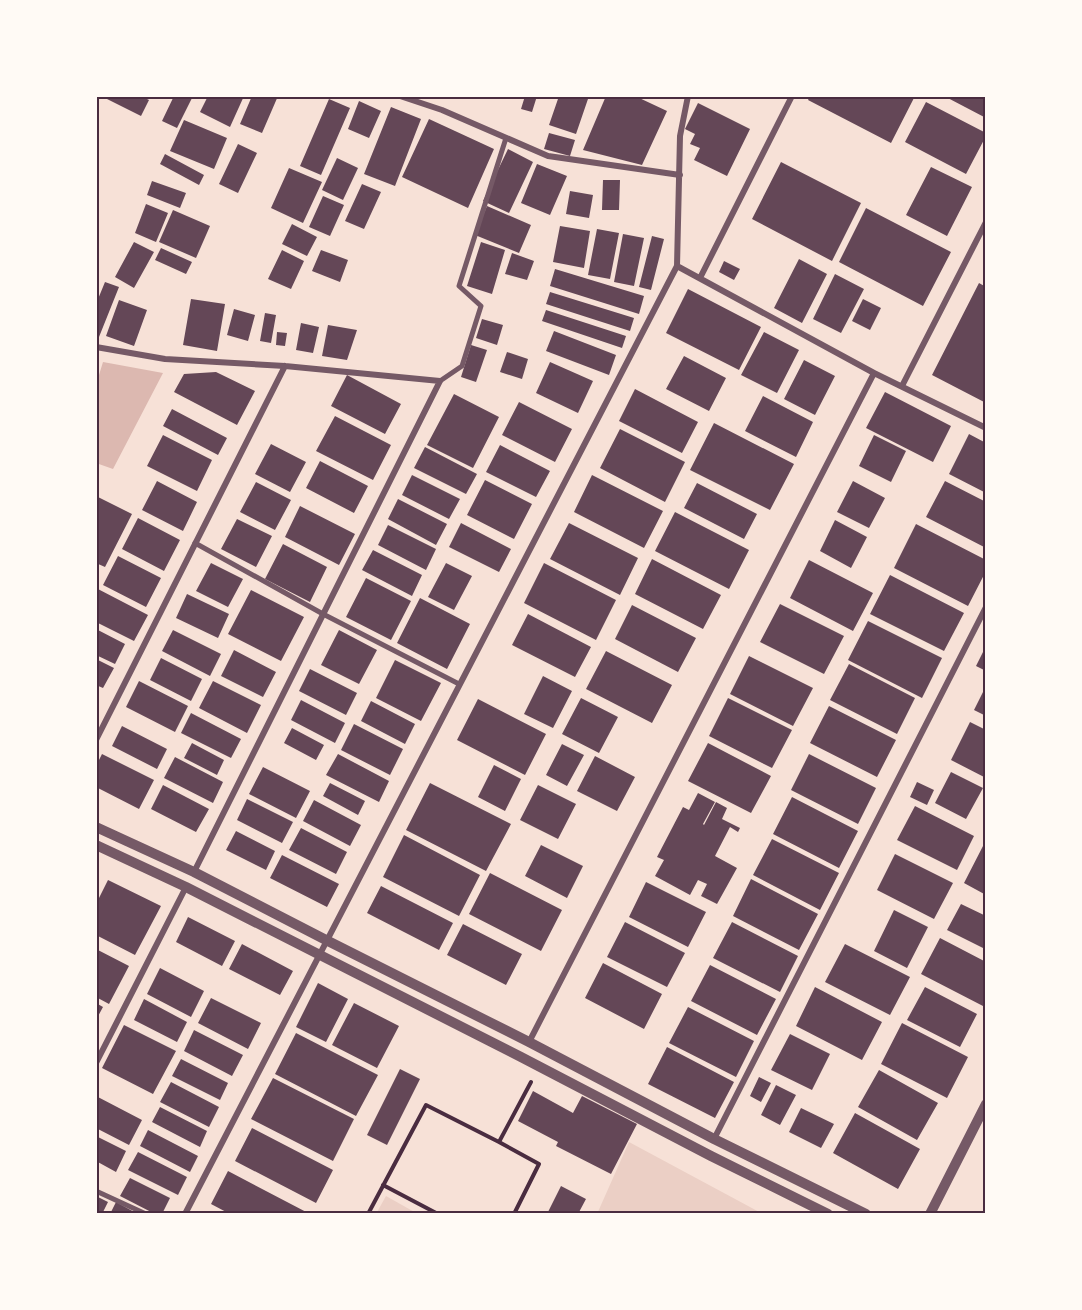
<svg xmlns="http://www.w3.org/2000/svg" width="1082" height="1310" font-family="Rubik,sans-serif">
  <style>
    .green { fill: #ebcfc5 }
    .water { fill: #dcb8b0 }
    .building { fill: #644757 }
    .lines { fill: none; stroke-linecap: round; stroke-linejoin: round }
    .path { stroke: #4a2c40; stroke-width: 4 }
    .pedestrian { stroke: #755966; stroke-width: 5 }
    .minor { stroke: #755966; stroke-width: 6 }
    .tertiary { stroke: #755966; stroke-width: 10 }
    .neatline { fill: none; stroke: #4a2c40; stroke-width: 2 }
  </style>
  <rect width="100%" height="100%" fill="#f7e1d7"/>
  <path class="green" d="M629,1142L763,1214H597Z
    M386,1196L418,1214H376Z"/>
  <path class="water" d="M103,362L163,373L113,469L96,463V375H99Z"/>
  <path class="building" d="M101,96H141L149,100L141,116Z
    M174,96H193L177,128L162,121Z
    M208,96H244L230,127L200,112Z
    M252,96H278L262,133L240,124Z
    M525,96H537L532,112L521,109Z
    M559,96H589L576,134L549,125Z
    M606,96H635L667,111L642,165L583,150Z
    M810,96H915L891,143L808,100Z
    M944,96H986V118Z
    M329,99L350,108L321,175L300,166Z
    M359,101L381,111L369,138L348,129Z
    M926,102L986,133V136L966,174L905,142Z
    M698,103L750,129L727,176L694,160L700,148L690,144L695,134L685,129Z
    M391,107L421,119L395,186L364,174Z
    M429,119L494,149L468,208L402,177Z
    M184,120L227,138L214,169L170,151Z
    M549,133L575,140L570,156L544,149Z
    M238,144L257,153L238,193L219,184Z
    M508,149L533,162L509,213L483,201Z
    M165,154L204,175L199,185L160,164Z
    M337,158L358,168L343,200L322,190Z
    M781,162L861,203L832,261L752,219Z
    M537,164L567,176L550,215L521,203Z
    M931,167L972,187L947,236L906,215Z
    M289,168L322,182L303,223L271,208Z
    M603,180H620L619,210H602Z
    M152,181L186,193L180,208L147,195Z
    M362,184L381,192L364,229L345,221Z
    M570,191L593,195L589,218L566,214Z
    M323,196L344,205L330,236L309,227Z
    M146,204L168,213L156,242L135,233Z
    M487,206L531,225L519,253L475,235Z
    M866,208L951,252L923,306L839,262Z
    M173,210L210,226L196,258L159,242Z
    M292,224L317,237L307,256L282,244Z
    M560,226L590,231L584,268L553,262Z
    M597,229L619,233L610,279L588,275Z
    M623,234L644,238L634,286L614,282Z
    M652,236L664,239L651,290L639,287Z
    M134,242L154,252L134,288L115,277Z
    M481,242L505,250L492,294L467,286Z
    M161,248L192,262L186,274L155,260Z
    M282,250L304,261L291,289L268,279Z
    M321,250L348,260L340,282L312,271Z
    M512,253L534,261L527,280L505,274Z
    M799,259L827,274L802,323L774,308Z
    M724,261L740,269L734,280L719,272Z
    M555,269L644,296L639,314L550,286Z
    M835,274L864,289L841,333L813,319Z
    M105,282L119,287L99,337L96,336V304Z
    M979,283L986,287V403L932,375Z
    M688,289L761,327L739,370L666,333Z
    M550,292L634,318L630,331L546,304Z
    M191,299L225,304L217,351L183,345Z
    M863,299L881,308L870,330L852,321Z
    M119,300L147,310L134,346L106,336Z
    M234,309L255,315L248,341L227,335Z
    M546,310L626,336L622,348L542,321Z
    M265,313L276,315L271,343L260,341Z
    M482,319L503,325L497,345L476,338Z
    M301,323L319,327L313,353L296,350Z
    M328,325L357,330L347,360L322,356Z
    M554,331L616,355L609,375L546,351Z
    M277,332L287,333L285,346L276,345Z
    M764,332L799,350L777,393L741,375Z
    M471,345L487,350L476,382L461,377Z
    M507,352L528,359L522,379L500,372Z
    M684,356L726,378L709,411L666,389Z
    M804,360L835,376L815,415L784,399Z
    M550,362L593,381L578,413L536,393Z
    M216,372L255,391L237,425L174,392L184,374Z
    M347,375L401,404L385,434L331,406Z
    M635,389L698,422L682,453L619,421Z
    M885,392L951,426L933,462L866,428Z
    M454,394L499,417L473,468L427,445Z
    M763,396L813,422L796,457L745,431Z
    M519,402L572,429L555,462L502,435Z
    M172,409L227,438L218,455L163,426Z
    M335,416L391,445L373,480L316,451Z
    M714,423L794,464L770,510L690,470Z
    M620,429L685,462L665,502L600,468Z
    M969,434L986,443V493L949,474Z
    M163,435L212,460L197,491L147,466Z
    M874,435L906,451L891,482L859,466Z
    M271,444L306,462L290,492L255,474Z
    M500,445L550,471L536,497L486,472Z
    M425,447L477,474L466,494L414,468Z
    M320,461L368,486L354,513L306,488Z
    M412,475L460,499L449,519L402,495Z
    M592,475L663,511L644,548L574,512Z
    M485,480L532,504L514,539L467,515Z
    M157,481L197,502L183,531L142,510Z
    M853,481L885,498L869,528L837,512Z
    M945,481L986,502V548L926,517Z
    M256,482L291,500L275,530L240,512Z
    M697,483L757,514L744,539L684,508Z
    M96,496L132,514L105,567L96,563Z
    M398,499L447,524L436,545L388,519Z
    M300,506L355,534L339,565L285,537Z
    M675,512L749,550L729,589L655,551Z
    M138,518L180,540L164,571L122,549Z
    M237,519L272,536L256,567L221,549Z
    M835,520L867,537L851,568L820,551Z
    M461,523L511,549L499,572L449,547Z
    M569,523L638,558L620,595L550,559Z
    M916,524L986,560V571L968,606L894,568Z
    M388,525L436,549L426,570L378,545Z
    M283,544L327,567L310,602L265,579Z
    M373,550L422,575L412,596L362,570Z
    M118,556L161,578L146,607L103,585Z
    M652,559L721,595L703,629L635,594Z
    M809,560L873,593L853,631L790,598Z
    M211,563L243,579L228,607L196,591Z
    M446,563L472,576L454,610L428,597Z
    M544,563L616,600L596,640L524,603Z
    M890,575L964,613L944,651L870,614Z
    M366,578L411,601L391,640L346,617Z
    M96,588L148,615L134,641L96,622Z
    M251,590L304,617L281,661L228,634Z
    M187,594L229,614L218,638L176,618Z
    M420,598L470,624L447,669L397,643Z
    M780,604L844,636L824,674L760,642Z
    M632,605L696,638L678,672L615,639Z
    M528,614L591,647L575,677L512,645Z
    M868,621L942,658L922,698L848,660Z
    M96,629L125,644L115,664L96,655Z
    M173,630L221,654L210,676L162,651Z
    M339,630L377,650L359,684L321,665Z
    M986,646V671L976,666Z
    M234,650L276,672L263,697L221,676Z
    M606,651L672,685L652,723L586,689Z
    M749,656L813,688L793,726L730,694Z
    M161,658L202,679L191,701L150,680Z
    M96,659L114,668L103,688L96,685Z
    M395,660L441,683L421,721L376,698Z
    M849,664L915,698L897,734L830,700Z
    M310,669L357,693L346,715L299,691Z
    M543,676L572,691L553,728L524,714Z
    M139,681L188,706L175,732L126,707Z
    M213,681L261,705L247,733L199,708Z
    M986,686V716L974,710Z
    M581,698L618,717L599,753L562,734Z
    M728,698L792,730L772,768L709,736Z
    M478,699L546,734L525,775L457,740Z
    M301,700L345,723L335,743L291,720Z
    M371,701L415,724L405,744L361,721Z
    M829,706L896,740L877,777L810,743Z
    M191,713L241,739L231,758L181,733Z
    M970,722L986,730V778L951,760Z
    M354,724L403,749L390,775L341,750Z
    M122,726L167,749L157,769L112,746Z
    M292,728L324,745L316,760L284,743Z
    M192,743L224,760L217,775L184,758Z
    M708,743L771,776L751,813L688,781Z
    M562,744L584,755L567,786L546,775Z
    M102,754L154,780L139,809L96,787V766Z
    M338,754L389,781L379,802L326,775Z
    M809,754L876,788L858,824L791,790Z
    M595,756L635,777L617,811L577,791Z
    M175,757L223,782L213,803L164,778Z
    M494,765L521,779L505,811L478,797Z
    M263,767L310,791L296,818L249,794Z
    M951,772L983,788L966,819L935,803Z
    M917,782L934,790L927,805L910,797Z
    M330,783L365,801L358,815L323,796Z
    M430,783L511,824L486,871L406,830Z
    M163,785L209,809L196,832L151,809Z
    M538,785L576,804L558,839L520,820Z
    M698,793L715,802L703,824L704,825L716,802L727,808L722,819L740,828L738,832L730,827L715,856L737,868L717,904L701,896L707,884L698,880L690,895L655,876L664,860L657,857L683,807L689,810Z
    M792,797L858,831L839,868L773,834Z
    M247,799L293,822L282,843L237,820Z
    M314,800L361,825L350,846L303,821Z
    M915,806L974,836L957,870L897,840Z
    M301,828L347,852L336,874L289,850Z
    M236,831L275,851L266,870L226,850Z
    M404,835L480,875L459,916L383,877Z
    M772,839L839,873L820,910L753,875Z
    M541,845L583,866L567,898L525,876Z
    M983,846L986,848V895L964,883Z
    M895,854L953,883L934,919L877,890Z
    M282,855L339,884L327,907L270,878Z
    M490,873L562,910L541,951L469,914Z
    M751,879L818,914L799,950L733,916Z
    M108,880L161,906L135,955L96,935V904Z
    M646,882L706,912L688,947L629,917Z
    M381,886L453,923L439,950L367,913Z
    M961,904L986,916V942L983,948L947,930Z
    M894,910L928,927L907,968L874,951Z
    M188,917L235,941L222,966L176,942Z
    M625,922L685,953L667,987L607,957Z
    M732,922L798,956L780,992L713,958Z
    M463,924L522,954L506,985L447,955Z
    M940,938L986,962V1001L983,1006L921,974Z
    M242,944L293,971L280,995L229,969Z
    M845,944L910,977L890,1015L825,982Z
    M96,949L129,966L109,1004L96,997Z
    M603,963L662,994L644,1029L585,998Z
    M710,965L776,999L757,1035L691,1001Z
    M160,968L204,991L191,1017L147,994Z
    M318,983L348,999L326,1042L296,1027Z
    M815,987L882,1022L862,1060L796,1026Z
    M925,987L977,1014L960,1047L907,1020Z
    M211,998L261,1023L248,1049L198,1023Z
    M144,999L187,1022L177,1042L134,1020Z
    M96,1003L103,1007L96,1020Z
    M354,1003L399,1026L377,1068L332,1045Z
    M688,1007L754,1041L736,1077L669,1043Z
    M902,1023L968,1057L947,1098L881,1064Z
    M124,1025L176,1051L153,1094L102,1068Z
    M194,1030L243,1055L232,1076L184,1051Z
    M296,1033L378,1075L356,1116L275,1074Z
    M790,1034L830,1054L812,1090L771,1070Z
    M667,1047L734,1082L715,1118L648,1084Z
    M181,1059L228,1083L220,1100L172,1076Z
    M400,1069L420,1079L387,1145L367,1135Z
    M879,1070L938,1103L917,1140L858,1107Z
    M759,1077L771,1083L761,1102L750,1096Z
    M273,1078L354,1119L333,1161L251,1119Z
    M171,1082L219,1107L209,1127L160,1102Z
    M776,1085L796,1095L780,1125L761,1115Z
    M533,1091L573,1113L582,1096L637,1124L611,1174L556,1146L558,1142L518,1121Z
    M96,1096L142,1120L129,1145L96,1128Z
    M160,1107L207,1131L200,1147L152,1122Z
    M801,1108L834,1124L821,1148L789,1132Z
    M855,1113L920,1149L898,1189L833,1153Z
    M252,1128L333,1170L316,1203L235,1161Z
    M148,1130L198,1156L190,1172L140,1146Z
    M96,1136L126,1151L116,1172L96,1161Z
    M138,1152L187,1177L178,1195L128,1170Z
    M228,1171L310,1214H230L211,1204Z
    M130,1178L170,1198L162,1214H155L120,1196Z
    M561,1186L586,1199L578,1214H547Z
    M96,1196L108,1202L102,1214H96Z
    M116,1202L138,1214H110Z"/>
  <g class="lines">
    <path class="path" d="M499,1142L531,1082
      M383,1185L438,1214
      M368,1214L426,1105L499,1142L539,1164L514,1214"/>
    <path class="pedestrian" d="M440,381L462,366L481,306L459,286L506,138
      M195,543L323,614L459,684
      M96,1191L146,1214"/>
    <path class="minor" d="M400,96L442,110L548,156L680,175
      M677,266L874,373
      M700,278L792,96
      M96,347L165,359L285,366L440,381L194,872
      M902,386L986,222
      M96,740L285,366
      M529,1042L874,373L986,428
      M96,1063L186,887
      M714,1139L986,607
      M185,1214L677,266L680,136L688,96"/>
    <path class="tertiary" d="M96,827L194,872L326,940L529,1042L714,1139L866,1214
      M96,845L186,887L521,1057L711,1156L828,1214
      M930,1214L986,1104"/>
  </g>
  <rect width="1082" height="1310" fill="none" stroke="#fffaf5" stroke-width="195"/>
  <rect x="98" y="98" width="886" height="1114" class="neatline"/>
</svg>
